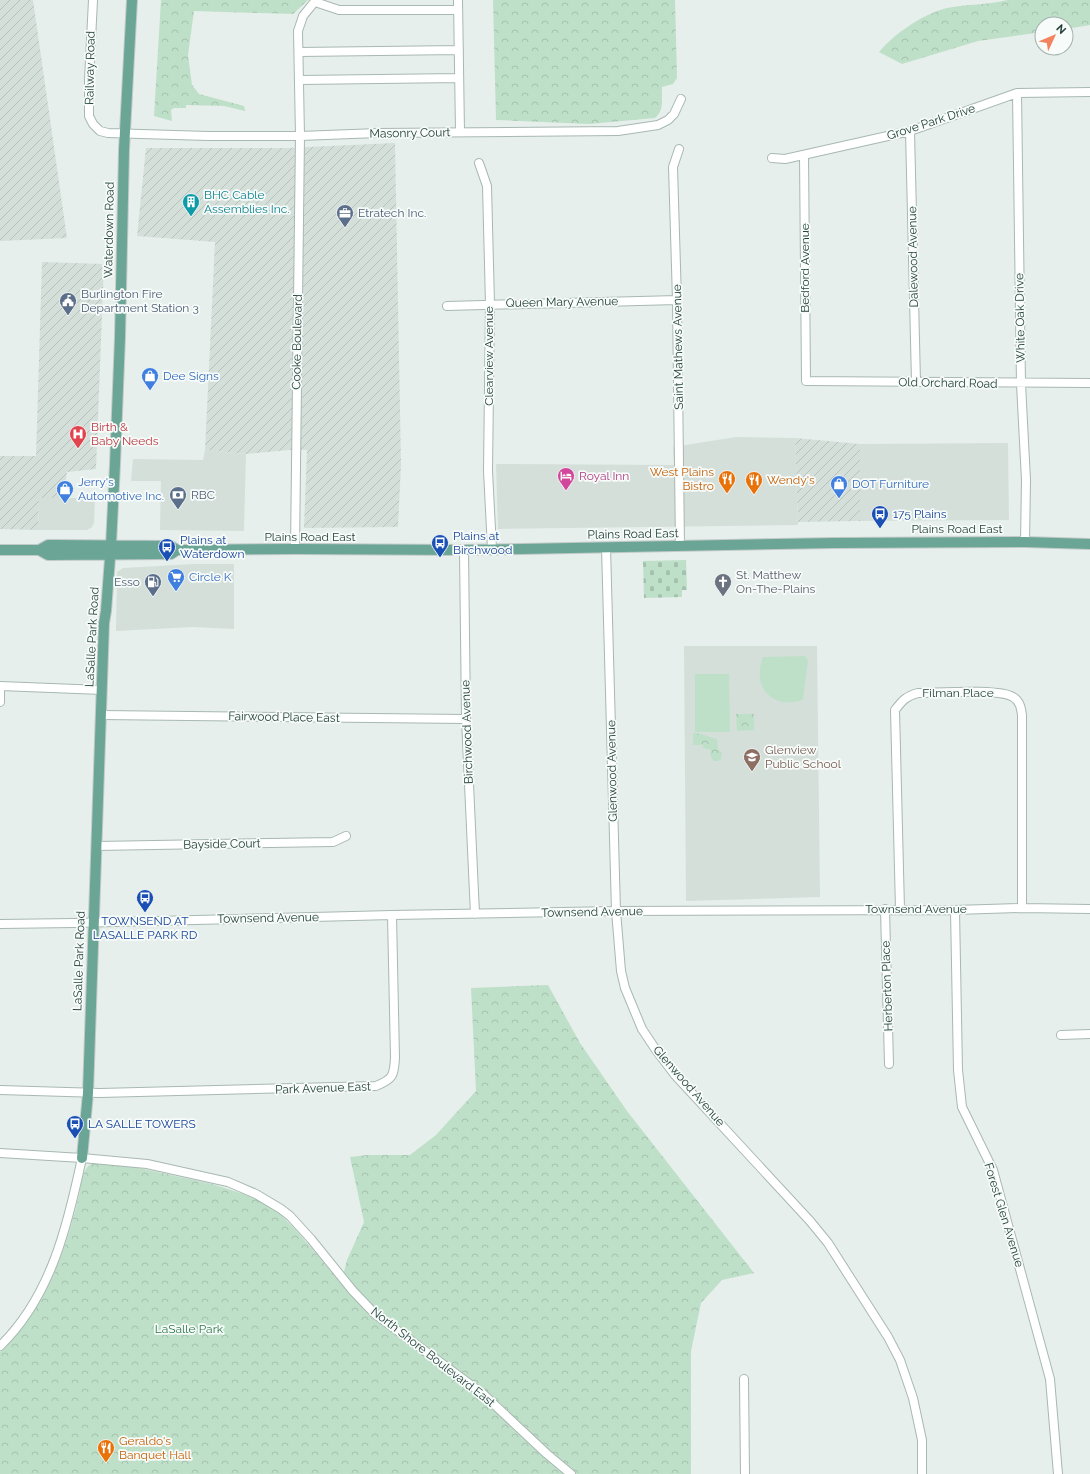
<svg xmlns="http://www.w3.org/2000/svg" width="1090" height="1474" font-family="Raleway,sans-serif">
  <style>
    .built { fill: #d4dfda }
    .industrial { fill: url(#industrial-furrows) }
    .grass { fill: #bfe0c8 }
    .forest { fill: url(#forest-crowns) }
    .cemetery { fill: url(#cemetery-stones) }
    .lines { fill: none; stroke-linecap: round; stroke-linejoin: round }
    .minor-casing { stroke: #a8b8b2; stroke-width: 10 }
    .major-casing { stroke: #c2cac8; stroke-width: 12 }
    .minor { stroke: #fff; stroke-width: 8 }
    .major { stroke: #6aa596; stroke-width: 10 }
    .labels { text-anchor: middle; stroke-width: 3.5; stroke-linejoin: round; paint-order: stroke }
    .street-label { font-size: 12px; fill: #24423a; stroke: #f7fbf9 }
    .culture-label { font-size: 12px; fill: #0d838f; stroke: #f7fbf9; text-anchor: start }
    .service-label { font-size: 12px; fill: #4e5e75; stroke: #f7fbf9; text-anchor: start }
    .shop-label { font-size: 12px; fill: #366cbe; stroke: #f7fbf9; text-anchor: start }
    .health-label { font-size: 12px; fill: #be3a42; stroke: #f7fbf9; text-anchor: start }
    .food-label { font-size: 12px; fill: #c56008; stroke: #f7fbf9; text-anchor: start }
    .hotel-label { font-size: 12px; fill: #b23c85; stroke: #f7fbf9; text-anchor: start }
    .transit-label { font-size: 12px; fill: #164399; stroke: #f7fbf9; text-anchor: start }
    .worship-label { font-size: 12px; fill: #5b616d; stroke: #f7fbf9; text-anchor: start }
    .education-label { font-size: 12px; fill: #785e54; stroke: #f7fbf9; text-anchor: start }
    .park-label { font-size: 12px; fill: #2d7a4b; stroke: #f7fbf9 }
  </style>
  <defs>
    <pattern id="industrial-furrows" width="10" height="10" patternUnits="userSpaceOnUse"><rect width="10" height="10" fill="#d4dfda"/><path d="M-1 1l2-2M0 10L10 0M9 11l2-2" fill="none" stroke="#b6c1bc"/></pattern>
    <pattern id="forest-crowns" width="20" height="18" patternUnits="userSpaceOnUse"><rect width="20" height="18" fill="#bfe0c8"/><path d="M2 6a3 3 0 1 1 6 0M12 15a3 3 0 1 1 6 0" fill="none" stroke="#a4c1ad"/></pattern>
    <pattern id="cemetery-stones" width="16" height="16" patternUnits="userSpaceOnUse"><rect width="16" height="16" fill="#bfe0c8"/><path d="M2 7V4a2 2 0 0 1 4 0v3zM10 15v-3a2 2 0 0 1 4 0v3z" fill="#a4c1ad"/></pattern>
  </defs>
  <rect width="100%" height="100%" fill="#e6efeb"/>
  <path class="built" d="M736,437L795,438L798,525L498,529L496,464L674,465L673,447Z
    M1008,443L1009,520L860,521V444Z
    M205,450L246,454L244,531L160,530L161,481H131L133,459L203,460Z
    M39,498H95L94,523L92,527L87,530H38Z
    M194,564H234V629L193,627L116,631L117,572L123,568Z
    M684,646H817L820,897L686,901Z"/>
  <path class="industrial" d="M0,0H33L67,238L0,241Z
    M395,143L401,464L398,527L304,528L307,450H289L246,454L205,450L215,242L137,236L146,148H287Z
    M42,262L104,264L96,469L67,472L63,498H39L38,530L0,529V456H36Z
    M795,438L860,444V521L798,522Z"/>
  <path class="grass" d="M805,656L808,660L803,700C772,710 751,687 763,657Z
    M695,674H729L730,732H695Z"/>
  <path class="forest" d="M161,0H308L293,14L194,11L188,55L192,85L199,94L244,106L245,111L224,106L186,105V108H174L171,110L172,121L154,116Z
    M493,0H675L677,78L673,84L662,87C661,100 665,109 655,118L589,124L496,120Z
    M1008,0H1090V25L1066,29V24H1042V32L978,41L902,64L879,52C895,33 923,14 947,8C967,4 988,5 1008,0Z
    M736,714H754V730L737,731Z
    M693,733C702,733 709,737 717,739L718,749L722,753L721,759L718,761H714L710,756L711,750L703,748V745H693Z
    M548,985L580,1043L627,1111L754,1273L722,1280L701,1303L691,1351V1474H0V1352L2,1349L3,1343L24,1317L34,1310L40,1300L42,1286L46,1280H51C64,1252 73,1221 80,1191C81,1183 83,1168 91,1164H121L139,1168L212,1184L250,1196L278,1212L295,1229L341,1283L347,1260L364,1222L350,1157L367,1155H410L436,1135L476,1091L471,988Z"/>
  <path class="cemetery" d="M686,560L687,590H682V597L644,598L643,561Z"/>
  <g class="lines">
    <defs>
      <path id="minor" d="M93,0L89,80V116L93,124L100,131L108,133L208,136H300L378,133L618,131L658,125L668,120L674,114L681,99
        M458,0L460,132
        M315,2L339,10H458
        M299,52L459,50
        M299,80L459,78
        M1017,93L1021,384L1026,480L1025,542
        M910,131L916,382
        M679,149L673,167L677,300L680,546
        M804,155L806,381L1090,383
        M772,158L785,159L910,131L1017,93L1090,92
        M479,163L487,186L490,304L488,471L492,549
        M447,306L677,300
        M606,547L616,911L621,971L625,988L642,1029L656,1050L675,1075L810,1221L828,1243L888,1337L900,1360L913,1398L922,1440V1474
        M295,549L300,136L298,31L303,16L316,0
        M464,550L466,719L475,914
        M0,686L102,690
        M0,702V686
        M101,715L466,719
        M96,846L333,842L346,836
        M885,909L889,1064
        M900,909L895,710C902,701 906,696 918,693C937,693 999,688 1013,697C1020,701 1021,708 1022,715V908
        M955,910L958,1070L962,1107L993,1170L1050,1379L1058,1474
        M0,924L74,923L392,915L616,911L955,910L1022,908L1090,909
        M1061,1035L1090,1034
        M0,1090L100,1093L376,1086C393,1079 394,1076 395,1058L392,915
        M0,1153L82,1158L147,1164L228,1182L256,1194L281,1209L290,1216L311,1239L353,1291L375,1314L483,1394L547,1454L571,1474
        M0,1346C51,1297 68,1224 82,1158
        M744,1379L745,1474"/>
      <path id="major" d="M0,550H39L48,555L171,554L177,550L295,549L464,550L833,543L1025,542L1090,544
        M39,550L48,545H53L171,546L177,550
        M82,1158L88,1093L104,623L106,611L111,545L115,464L120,337L124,150L132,0"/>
    </defs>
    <use href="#minor" class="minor-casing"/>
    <use href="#major" class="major-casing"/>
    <use href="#minor" class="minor"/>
    <use href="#major" class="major"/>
  </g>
  <defs>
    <symbol id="building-pin" viewBox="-11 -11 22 30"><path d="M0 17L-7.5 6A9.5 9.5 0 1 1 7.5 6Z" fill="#0f9aa8" stroke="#f7fbf9"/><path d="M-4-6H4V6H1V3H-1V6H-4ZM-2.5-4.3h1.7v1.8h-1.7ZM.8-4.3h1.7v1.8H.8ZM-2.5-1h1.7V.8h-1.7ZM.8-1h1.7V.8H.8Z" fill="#fff"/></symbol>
    <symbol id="office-pin" viewBox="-11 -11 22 30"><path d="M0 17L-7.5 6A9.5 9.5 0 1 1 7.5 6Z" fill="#5c6f8a" stroke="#f7fbf9"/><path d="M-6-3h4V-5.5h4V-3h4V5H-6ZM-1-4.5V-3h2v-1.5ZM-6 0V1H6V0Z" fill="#fff"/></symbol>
    <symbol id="civic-pin" viewBox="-11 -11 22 30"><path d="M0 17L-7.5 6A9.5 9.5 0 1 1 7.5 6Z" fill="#5c6f8a" stroke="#f7fbf9"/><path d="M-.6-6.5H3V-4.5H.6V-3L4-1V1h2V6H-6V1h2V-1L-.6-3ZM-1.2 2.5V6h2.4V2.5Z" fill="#fff"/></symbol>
    <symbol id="shop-pin" viewBox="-11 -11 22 30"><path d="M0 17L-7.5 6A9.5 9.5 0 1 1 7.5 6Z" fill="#3f7fe0" stroke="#f7fbf9"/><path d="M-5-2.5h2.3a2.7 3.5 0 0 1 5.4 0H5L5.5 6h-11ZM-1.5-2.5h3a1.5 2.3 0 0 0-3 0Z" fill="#fff"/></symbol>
    <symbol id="hospital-pin" viewBox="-11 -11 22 30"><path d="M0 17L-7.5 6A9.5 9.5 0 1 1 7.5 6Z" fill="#e0444e" stroke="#f7fbf9"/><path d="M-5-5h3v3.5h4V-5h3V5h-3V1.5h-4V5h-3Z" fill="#fff"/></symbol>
    <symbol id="hotel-pin" viewBox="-11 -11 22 30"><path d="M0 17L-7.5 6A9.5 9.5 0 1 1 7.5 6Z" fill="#d1479c" stroke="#f7fbf9"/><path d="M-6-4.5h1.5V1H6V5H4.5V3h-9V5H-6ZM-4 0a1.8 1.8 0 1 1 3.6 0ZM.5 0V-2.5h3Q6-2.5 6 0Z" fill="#fff"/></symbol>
    <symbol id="restaurant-pin" viewBox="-11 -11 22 30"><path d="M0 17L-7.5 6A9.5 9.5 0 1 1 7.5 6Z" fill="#e8710a" stroke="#f7fbf9"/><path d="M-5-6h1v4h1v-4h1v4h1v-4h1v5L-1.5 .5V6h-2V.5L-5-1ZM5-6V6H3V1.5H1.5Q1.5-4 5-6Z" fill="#fff"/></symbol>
    <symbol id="bank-pin" viewBox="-11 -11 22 30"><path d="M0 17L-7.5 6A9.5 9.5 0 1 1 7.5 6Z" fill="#5c6f8a" stroke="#f7fbf9"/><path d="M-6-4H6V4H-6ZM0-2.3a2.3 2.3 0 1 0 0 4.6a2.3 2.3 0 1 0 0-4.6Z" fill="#fff"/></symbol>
    <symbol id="bus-pin" viewBox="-11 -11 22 30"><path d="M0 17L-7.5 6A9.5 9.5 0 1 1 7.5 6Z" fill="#1a4fb4" stroke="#f7fbf9"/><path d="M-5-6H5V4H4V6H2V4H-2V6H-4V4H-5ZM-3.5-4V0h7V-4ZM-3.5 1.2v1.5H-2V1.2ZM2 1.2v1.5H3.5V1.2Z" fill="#fff"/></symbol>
    <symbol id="supermarket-pin" viewBox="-11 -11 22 30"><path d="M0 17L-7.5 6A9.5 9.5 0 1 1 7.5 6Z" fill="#3f7fe0" stroke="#f7fbf9"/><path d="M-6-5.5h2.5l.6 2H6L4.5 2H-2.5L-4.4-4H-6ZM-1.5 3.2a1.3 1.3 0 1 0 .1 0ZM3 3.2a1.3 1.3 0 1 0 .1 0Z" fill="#fff"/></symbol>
    <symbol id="fuel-pin" viewBox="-11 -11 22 30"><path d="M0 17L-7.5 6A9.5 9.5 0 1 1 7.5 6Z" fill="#5c6f8a" stroke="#f7fbf9"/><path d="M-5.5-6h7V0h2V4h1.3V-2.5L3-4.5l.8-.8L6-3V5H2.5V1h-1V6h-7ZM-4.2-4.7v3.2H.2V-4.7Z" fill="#fff"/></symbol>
    <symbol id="church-pin" viewBox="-11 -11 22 30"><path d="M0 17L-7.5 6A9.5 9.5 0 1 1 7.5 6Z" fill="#6b7280" stroke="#f7fbf9"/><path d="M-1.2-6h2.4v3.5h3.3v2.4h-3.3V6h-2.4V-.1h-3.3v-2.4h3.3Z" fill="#fff"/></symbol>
    <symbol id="school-pin" viewBox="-11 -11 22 30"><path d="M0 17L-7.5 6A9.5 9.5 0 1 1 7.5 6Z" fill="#8d6e63" stroke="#f7fbf9"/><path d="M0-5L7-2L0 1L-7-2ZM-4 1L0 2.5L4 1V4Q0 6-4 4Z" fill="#fff"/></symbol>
  </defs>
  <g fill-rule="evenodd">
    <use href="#building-pin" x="181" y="192" width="20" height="27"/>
    <use href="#office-pin" x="335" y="203" width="20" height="27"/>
    <use href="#civic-pin" x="58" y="291" width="20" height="27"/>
    <use href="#shop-pin" x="140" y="366" width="20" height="27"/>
    <use href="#hospital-pin" x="68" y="424" width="20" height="27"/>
    <use href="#hotel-pin" x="556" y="466" width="20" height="27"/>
    <use href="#restaurant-pin" x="717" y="469" width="20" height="27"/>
    <use href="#restaurant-pin" x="744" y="470" width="20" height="27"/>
    <use href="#shop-pin" x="829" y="474" width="20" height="27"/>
    <use href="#shop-pin" x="55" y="479" width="20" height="27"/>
    <use href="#bank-pin" x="168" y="485" width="20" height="27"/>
    <use href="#bus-pin" x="870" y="504" width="20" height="27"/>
    <use href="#bus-pin" x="430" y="533" width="20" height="27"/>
    <use href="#bus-pin" x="157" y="537" width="20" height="27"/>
    <use href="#supermarket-pin" x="166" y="567" width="20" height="27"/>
    <use href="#fuel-pin" x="143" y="572" width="20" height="27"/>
    <use href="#church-pin" x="713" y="572" width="20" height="27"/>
    <use href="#school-pin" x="742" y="747" width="20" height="27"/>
    <use href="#bus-pin" x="135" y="888" width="20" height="27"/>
    <use href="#bus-pin" x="65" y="1114" width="20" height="27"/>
    <use href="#restaurant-pin" x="96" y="1438" width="20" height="27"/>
  </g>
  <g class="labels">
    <g class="street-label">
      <text transform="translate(90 68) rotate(-89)" y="4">Railway Road</text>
      <text transform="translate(931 122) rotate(-18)" y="4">Grove Park Drive</text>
      <text transform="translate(410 133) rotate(-1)" y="4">Masonry Court</text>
      <text transform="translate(109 230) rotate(-89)" y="4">Waterdown Road</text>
      <text transform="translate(913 257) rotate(-91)" y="4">Dalewood Avenue</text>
      <text transform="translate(805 268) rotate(-90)" y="4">Bedford Avenue</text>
      <text transform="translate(562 302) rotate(-1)" y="4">Queen Mary Avenue</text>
      <text transform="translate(1020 318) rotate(-91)" y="4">White Oak Drive</text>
      <text transform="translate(297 342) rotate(-89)" y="4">Cooke Boulevard</text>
      <text transform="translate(678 347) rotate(-91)" y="4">Saint Mathews Avenue</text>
      <text transform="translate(489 356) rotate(-90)" y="4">Clearview Avenue</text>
      <text transform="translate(948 383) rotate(1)" y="4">Old Orchard Road</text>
      <text x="957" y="533">Plains Road East</text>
      <text transform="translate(633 534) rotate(-1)" y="4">Plains Road East</text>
      <text x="310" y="541">Plains Road East</text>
      <text transform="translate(92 637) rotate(-87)" y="4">LaSalle Park Road</text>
      <text x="958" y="697">Filman Place</text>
      <text transform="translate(284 717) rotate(1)" y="4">Fairwood Place East</text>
      <text transform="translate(467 732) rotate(-92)" y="4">Birchwood Avenue</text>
      <text transform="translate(612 771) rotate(-91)" y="4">Glenwood Avenue</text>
      <text transform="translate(222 844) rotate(-1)" y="4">Bayside Court</text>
      <text x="916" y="913">Townsend Avenue</text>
      <text transform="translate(592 912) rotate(-1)" y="4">Townsend Avenue</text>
      <text transform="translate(268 918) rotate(-1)" y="4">Townsend Avenue</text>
      <text transform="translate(79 961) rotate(-88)" y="4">LaSalle Park Road</text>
      <text transform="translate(887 986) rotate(-92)" y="4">Herberton Place</text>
      <text transform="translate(689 1086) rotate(49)" y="4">Glenwood Avenue</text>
      <text transform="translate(323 1088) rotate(-2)" y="4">Park Avenue East</text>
      <text transform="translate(1004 1215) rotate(73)" y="4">Forest Glen Avenue</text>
      <text transform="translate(433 1357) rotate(38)" y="4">North Shore Boulevard East</text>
    </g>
    <g class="culture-label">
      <text x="204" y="199">BHC Cable<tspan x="204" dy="14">Assemblies Inc.</tspan></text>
    </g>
    <g class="service-label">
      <text x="358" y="217">Etratech Inc.</text>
      <text x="81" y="298">Burlington Fire<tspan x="81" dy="14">Department Station 3</tspan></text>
      <text x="191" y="499">RBC</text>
      <text x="140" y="586" text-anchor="end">Esso</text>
    </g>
    <g class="shop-label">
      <text x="163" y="380">Dee Signs</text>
      <text x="78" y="486">Jerry's<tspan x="78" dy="14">Automotive Inc.</tspan></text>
      <text x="852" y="488">DOT Furniture</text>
      <text x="189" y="581">Circle K</text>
    </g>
    <g class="health-label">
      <text x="91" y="431">Birth &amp;<tspan x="91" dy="14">Baby Needs</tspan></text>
    </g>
    <g class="food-label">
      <text x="714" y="476" text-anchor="end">West Plains<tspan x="714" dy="14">Bistro</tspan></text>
      <text x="767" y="484">Wendy's</text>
      <text x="119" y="1445">Geraldo's<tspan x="119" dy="14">Banquet Hall</tspan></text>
    </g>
    <g class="hotel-label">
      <text x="579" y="480">Royal Inn</text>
    </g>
    <g class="transit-label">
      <text x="893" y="518">175 Plains</text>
      <text x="453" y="540">Plains at<tspan x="453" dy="14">Birchwood</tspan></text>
      <text x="180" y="544">Plains at<tspan x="180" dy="14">Waterdown</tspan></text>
      <text x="145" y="925" text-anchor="middle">TOWNSEND AT<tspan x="145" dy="14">LASALLE PARK RD</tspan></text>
      <text x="88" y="1128">LA SALLE TOWERS</text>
    </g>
    <g class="worship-label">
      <text x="736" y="579">St. Matthew<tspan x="736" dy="14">On-The-Plains</tspan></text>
    </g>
    <g class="education-label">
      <text x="765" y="754">Glenview<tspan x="765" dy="14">Public School</tspan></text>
    </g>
    <g class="park-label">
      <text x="189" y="1333">LaSalle Park</text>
    </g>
  </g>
  <g transform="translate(1054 36) rotate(46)"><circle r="19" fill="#f7fbf9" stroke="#a3b1ad"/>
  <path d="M0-3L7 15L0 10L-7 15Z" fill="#f4845f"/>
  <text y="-6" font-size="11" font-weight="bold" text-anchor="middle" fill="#24423a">N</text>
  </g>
</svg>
